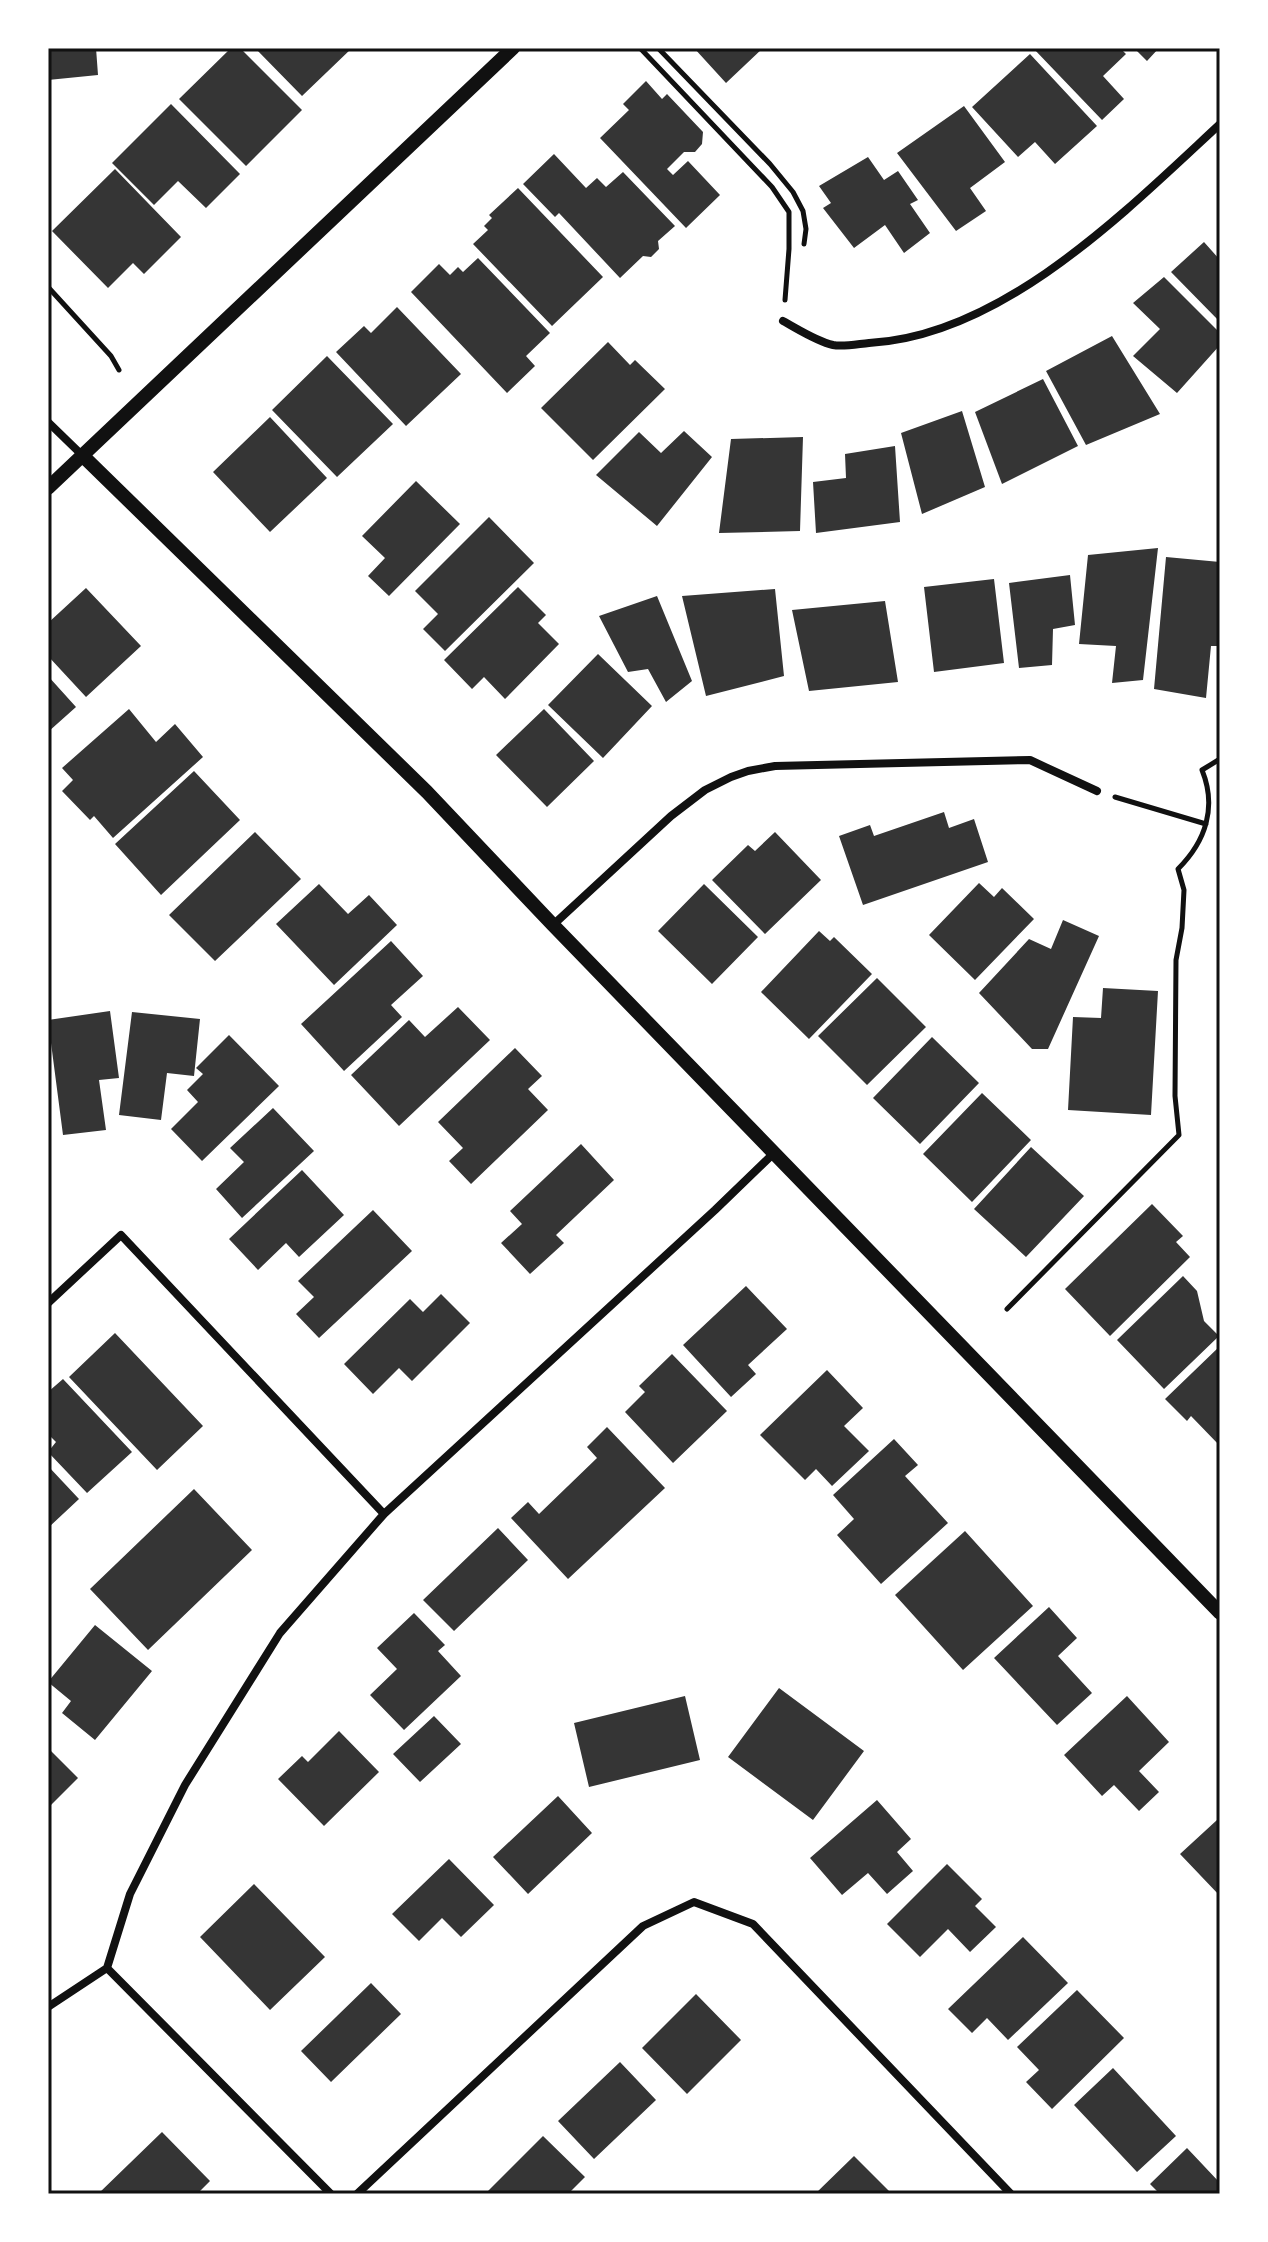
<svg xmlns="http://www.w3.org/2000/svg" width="1268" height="2242" font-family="'Source Serif 4',serif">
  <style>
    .building { fill: #353535 }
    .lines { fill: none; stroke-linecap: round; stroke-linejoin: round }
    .path { stroke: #111; stroke-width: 5 }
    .minor { stroke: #111; stroke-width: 8 }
    .tertiary { stroke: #111; stroke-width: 14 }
    .neatline { fill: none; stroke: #111; stroke-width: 3 }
  </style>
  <rect width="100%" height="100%" fill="#fff"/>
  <path class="building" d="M48,48H96L98,75L48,80Z
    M231,48H240L302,110L246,166L179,99Z
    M255,48H352L302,96Z
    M694,48H763L726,83Z
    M1033,48H1120L1126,54L1103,76L1124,99L1102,120Z
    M1134,48H1159L1147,61Z
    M1030,54L1097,126L1055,164L1035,142L1018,157L972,107Z
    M646,81L662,99L667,94L703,132L702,144L695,152H684L667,169L673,175L688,161L720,195L686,228L600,138L629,110L623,104Z
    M171,104L240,174L206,208L178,181L154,205L112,163Z
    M964,106L1005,162L970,188L986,211L956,231L897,153Z
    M554,154L586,188L597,178L606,187L623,172L675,226L658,241L659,249L651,257L643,256L620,278L559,213L555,217L523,184Z
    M868,157L884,180L898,171L918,200L910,204L930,233L904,253L885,225L854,248L823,208L831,203L819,186Z
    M115,169L181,237L144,274L133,263L108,288L52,231Z
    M518,188L603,277L552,326L473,244L488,230L484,226L492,218L489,215Z
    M1204,242L1220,260V322L1171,272Z
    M478,258L550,333L526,356L535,366L507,393L411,292L439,264L450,275L458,267L463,272Z
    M1164,277L1220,333V345L1177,393L1133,356L1160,329L1133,303Z
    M397,307L461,374L406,426L336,352L364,326L371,333Z
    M1112,336L1160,414L1086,445L1046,371Z
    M608,342L630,365L635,360L665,389L593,460L541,408Z
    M327,356L393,424L337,477L272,410Z
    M1043,379L1078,446L1002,484L975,412Z
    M962,411L985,487L922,514L901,433Z
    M270,417L327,478L270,532L213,472Z
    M684,431L712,457L657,526L596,475L639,432L661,453Z
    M803,437L800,531L719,533L731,439Z
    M895,446L900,522L816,533L813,482L846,478L845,454Z
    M416,481L460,524L389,596L368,576L385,558L362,536Z
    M489,517L534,563L445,651L423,629L438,614L415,591Z
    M1158,548L1143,680L1112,683L1116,646L1079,644L1088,555Z
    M1166,557L1220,562V646H1211L1206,698L1154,689Z
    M1070,575L1075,625L1053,629L1052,665L1019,668L1009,583Z
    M994,579L1004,663L934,672L924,587Z
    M518,587L546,615L538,623L559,644L505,699L484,677L472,689L444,660Z
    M86,588L141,646L86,697L48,656V623Z
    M775,589L784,676L706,696L682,596Z
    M657,596L692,681L666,702L648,669L628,672L599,616Z
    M885,601L898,682L809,691L792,610Z
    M598,654L652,706L603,758L548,705Z
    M48,676L76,707L48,732Z
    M129,709L156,742L175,724L203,757L113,838L94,816L90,820L62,791L73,780L62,768Z
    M544,709L594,761L547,807L496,755Z
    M194,771L240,820L161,895L115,844Z
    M944,812L949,828L974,819L988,862L863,905L839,836L870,825L874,836Z
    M255,832L301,879L215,961L169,915Z
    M775,832L821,880L765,934L712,880L748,845L755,851Z
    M979,883L994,897L1002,888L1034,919L975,980L929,935Z
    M319,884L348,914L369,895L397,925L334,985L276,924Z
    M704,884L758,937L712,984L658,931Z
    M1063,920L1099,936L1048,1049H1032L979,993L1029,939L1051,949Z
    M819,931L830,941L834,937L872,974L809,1039L761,992Z
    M391,941L423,976L391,1005L402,1017L344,1071L301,1024Z
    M877,978L926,1027L867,1085L818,1036Z
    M1103,988L1158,991L1151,1115L1068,1110L1073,1017L1101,1018Z
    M458,1007L490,1040L399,1126L351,1075L409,1020L425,1037Z
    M110,1011L119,1078L99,1080L106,1130L63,1135L48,1020Z
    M132,1012L200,1019L194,1076L167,1073L161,1120L119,1115Z
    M229,1035L279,1086L202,1161L171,1129L198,1102L187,1090L203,1074L196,1068Z
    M932,1037L979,1083L920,1144L873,1098Z
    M515,1048L542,1076L528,1089L548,1110L471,1184L449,1161L463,1148L438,1122Z
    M982,1093L1031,1140L972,1202L923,1154Z
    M273,1108L314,1151L242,1218L216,1189L244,1162L230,1148Z
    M581,1144L614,1180L556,1235L564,1243L530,1274L501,1243L522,1224L510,1211Z
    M1031,1147L1084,1196L1026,1257L974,1209Z
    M302,1170L344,1215L299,1257L286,1243L258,1270L229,1239Z
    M1152,1204L1183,1236L1176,1242L1190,1257L1110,1336L1065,1289Z
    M373,1210L412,1251L319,1338L296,1314L314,1297L298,1281Z
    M1183,1276L1197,1291L1204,1321L1219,1336L1164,1389L1117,1340Z
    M746,1286L787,1329L748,1365L756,1374L731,1397L683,1345Z
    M441,1294L470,1323L412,1381L399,1368L373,1394L344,1364L410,1299L423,1312Z
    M115,1333L203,1426L157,1470L69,1377Z
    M1220,1346V1446L1191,1416L1187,1421L1165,1399Z
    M672,1354L727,1411L673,1463L625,1412L645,1392L639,1386Z
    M827,1370L863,1408L844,1426L869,1451L832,1486L816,1469L805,1480L760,1435Z
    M63,1379L132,1452L87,1493L48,1452L56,1442L48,1434V1392Z
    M607,1427L665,1488L568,1579L511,1518L528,1502L539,1514L597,1458L587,1447Z
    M894,1439L918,1465L905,1476L948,1523L881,1584L837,1535L854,1519L833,1495Z
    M48,1466L79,1499L48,1528Z
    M194,1489L252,1550L148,1650L90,1589Z
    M498,1528L528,1560L454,1631L423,1600Z
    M965,1531L1033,1606L963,1670L895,1595Z
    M1049,1607L1077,1638L1058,1656L1092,1693L1057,1725L994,1658Z
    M414,1613L445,1645L438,1651L461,1676L404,1730L370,1695L397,1669L377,1648Z
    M95,1625L152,1671L95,1740L62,1713L71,1701L48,1682Z
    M779,1688L864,1751L813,1820L728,1757Z
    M685,1696L700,1760L589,1787L574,1723Z
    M1127,1696L1169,1742L1139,1771L1159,1792L1139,1811L1114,1785L1102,1796L1064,1755Z
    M434,1716L461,1744L420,1782L393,1754Z
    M339,1731L379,1772L324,1826L278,1779L302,1756L308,1762Z
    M48,1748L78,1778L48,1808Z
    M558,1796L592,1833L528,1894L493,1857Z
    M877,1800L911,1839L897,1852L913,1871L887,1894L868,1873L842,1895L810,1858Z
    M1217,1820L1220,1823V1896L1180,1854Z
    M449,1859L494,1905L461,1937L442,1918L419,1941L392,1914Z
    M947,1864L982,1899L975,1906L996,1927L970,1952L948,1929L920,1957L887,1924Z
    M254,1884L325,1957L270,2010L200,1937Z
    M1023,1937L1068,1983L1008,2040L987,2018L972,2033L948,2009Z
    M371,1983L401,2014L331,2082L301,2051Z
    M1077,1990L1124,2038L1052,2109L1026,2082L1039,2070L1017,2047Z
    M696,1994L741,2040L687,2094L642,2048Z
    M620,2062L656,2100L594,2159L558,2121Z
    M1113,2068L1176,2136L1137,2172L1074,2105Z
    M162,2132L210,2181L197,2194H98Z
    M543,2136L585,2177L568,2194H489L487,2192Z
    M1187,2148L1220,2183V2194H1160L1150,2184Z
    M854,2156L892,2194H815Z"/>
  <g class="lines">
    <path class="path" d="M640,48L772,187L789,212V249L785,300
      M658,48L770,164L793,192L803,211L806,229L804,244
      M48,287L111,356L119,370
      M1115,797L1206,824
      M1007,1309L1179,1135L1175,1096L1176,960L1182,928L1184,890L1178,869C1206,841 1217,807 1202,770L1220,759"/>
    <path class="minor" d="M783,321C798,329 816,341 833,345C843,347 858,344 869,343C1003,336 1127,210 1220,124
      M48,422L83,456
      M553,925L671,816L705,790L731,777L748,771L775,766L1030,760L1097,791
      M48,1303L121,1235L384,1514
      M48,2007L107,1968
      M331,2194L107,1968L130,1894L185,1785L280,1633L384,1514L715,1210L774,1153
      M357,2194L643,1926L694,1902L753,1924L1011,2194"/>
    <path class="tertiary" d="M83,456L427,792L553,925L1220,1613
      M48,488L513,48"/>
  </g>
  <rect width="1268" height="2242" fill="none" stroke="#ffffff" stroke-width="100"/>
  <rect x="50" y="50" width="1168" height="2142" class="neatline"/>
</svg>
